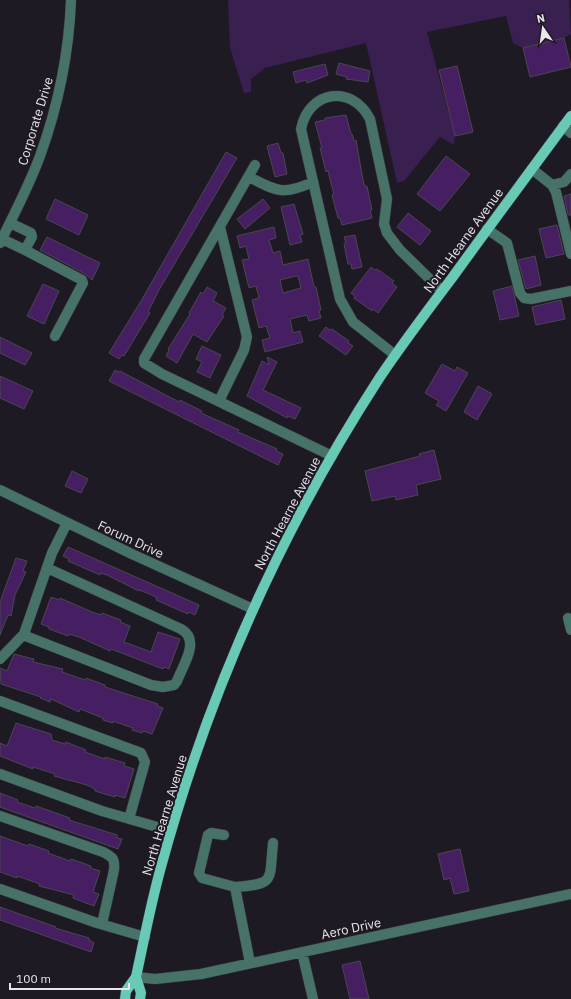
<svg xmlns="http://www.w3.org/2000/svg" width="571" height="999" font-family="'IBM Plex Sans',sans-serif">
  <style>
    .green { fill: #3a1f51 }
    .building { fill: #451f62; stroke: #4b4651; fill-rule: evenodd }
    .lines { fill: none; stroke-linecap: round; stroke-linejoin: round }
    .minor-casing { stroke: #3a363f; stroke-width: 11 }
    .major-casing { stroke: #3a363f; stroke-width: 11 }
    .minor { stroke: #467267; stroke-width: 10 }
    .major { stroke: #68c9b4; stroke-width: 10 }
    .labels { text-anchor: middle; stroke-width: 4; stroke-linejoin: round; paint-order: stroke }
    .street-label { font-size: 13px; fill: #e8e5eb; stroke: #1e1a23 }
  </style>
  <rect width="100%" height="100%" fill="#1e1a23"/>
  <path class="green" d="M228,0H569L571,34L564,38L523,48L513,43L506,16L427,32L455,136L454,145L440,137L404,181L397,183L366,43L265,68L251,79V92L244,93L230,48Z"/>
  <path class="building" d="M564,38L571,67L530,77L523,48Z
    M339,63L370,71L368,82L346,79L347,77L336,74Z
    M325,64L328,75L307,83L306,80L296,83L293,72Z
    M457,66L473,132L455,136L439,70Z
    M346,115L351,134H352L354,141L356,140L363,180L365,187L367,186L372,210H370L372,218L342,225L340,218H338L332,195L334,194L332,187L328,171L326,172L320,148H322L315,122L325,120V118Z
    M278,143L281,153H283L287,174L275,177L267,146Z
    M226,152L237,158L159,290L148,312L150,313L124,356L122,355L119,359L109,353L141,301Z
    M446,156L470,174L440,211L417,194Z
    M571,194V215H568L564,196Z
    M55,199L88,215L79,235L46,219Z
    M263,199L270,208L245,229L237,219Z
    M294,204L303,234L300,235L302,242L290,245L281,207Z
    M408,213L431,231L420,245L397,227Z
    M557,225L564,254L546,258L539,229Z
    M274,227L276,238L269,240L273,253L280,251L283,265L308,259L314,287H316L321,310L319,311L321,318L309,321L307,315L290,319L293,333L300,331L303,342L265,352L262,340L270,338L266,326L259,328L252,300L259,298L256,286L249,288L242,260L249,259L246,246L240,248L237,236ZM296,276H298L301,288L283,293L280,280Z
    M355,235L362,267L352,269L351,264H348L344,244L346,243L344,237Z
    M47,237L100,263L92,280L85,274L40,250Z
    M535,256L541,285L526,289L518,260Z
    M371,267L375,270L377,269L394,281L392,283L397,287L378,313L373,309L372,311L354,298L355,296L351,293Z
    M43,284L59,291L44,324L27,316Z
    M512,286L519,316L500,320L493,291Z
    M207,287L217,293L213,301L226,308L222,315L224,316L207,342L193,334L177,363L166,356L169,350L168,349L190,314L189,313L201,292L203,294Z
    M561,300L565,319L536,325L532,307Z
    M326,327L330,330L332,329L349,341L348,343L353,346L346,355L319,336Z
    M0,337L32,353L25,365L0,353Z
    M202,346L221,355L210,378L197,372L202,362L196,359Z
    M267,357L277,362L263,390L301,408L295,419L288,416L287,418L247,396L262,361L269,365Z
    M442,364L455,371L457,367L468,373L446,411L436,405L439,401L425,393Z
    M115,370L119,372L120,371L179,402L180,400L202,411L201,413L239,430L238,432L277,449L276,451L283,454L278,465L109,381Z
    M0,376L33,391L24,409L0,398Z
    M478,386L492,394L477,420L464,412Z
    M434,450L441,479L416,485L418,495L396,500L395,496L372,501L365,471L420,456L419,454Z
    M72,471L88,479L81,493L65,486Z
    M68,547L199,605L195,615L189,612L188,614L156,600L157,598L152,595L139,590V591L107,575L101,573L100,575L68,561L69,559L63,556Z
    M16,558L27,561L23,571L26,572L15,595L11,616L8,615L0,635V602Z
    M51,597L59,600L60,598L92,612L101,615L102,613L121,620L120,622L130,626L124,642L151,652L158,632L180,639L169,669L164,667L163,669L111,649L110,651L79,637L69,634L68,636L49,629V627L41,624Z
    M14,654L34,659L33,662L63,669L62,672L85,680L86,678L105,685V687L158,704L157,706L163,708L152,734L143,731L142,733L132,730L133,728L113,721V723L103,720V718L80,709L79,712L51,699L50,702L40,698L41,697L1,684L0,668L7,671Z
    M16,723L51,734L52,740L65,744L66,742L86,750L85,752L105,759V757L125,763L124,766L134,769L125,798L115,795V797L95,791V789L87,785L54,776L55,774L46,771L33,767V769L0,756V743L7,746Z
    M0,793L18,800L17,802L35,808L36,806L70,818L69,820L117,835V838L122,839L118,849L0,807Z
    M0,836L28,846L29,844L49,851L48,853L70,861L71,859L91,866L90,868L100,871L93,892L99,894L94,906L73,898L74,895L39,886L40,884L17,876V878L0,872Z
    M460,849L469,891L454,894L450,878L444,880L438,854Z
    M0,907L56,927L55,928L89,938V940L94,943L91,952L0,920Z
    M360,961L369,999H350L342,965Z"/>
  <g class="lines">
    <defs>
      <path id="minor" d="M563,126L571,133
        M255,165L144,359V363L162,374L332,456
        M532,169L552,185L556,192L571,254
        M249,177C277,191 282,196 313,182
        M552,185L564,182L571,174
        M487,229L507,243L520,293L524,298L531,299L571,291
        M2,239L25,250L32,237L31,233L10,223
        M0,243C14,214 29,186 40,156C58,106 69,53 71,0
        M25,250L82,280L83,283L55,336
        M395,355L353,322L340,299L301,129C309,90 352,84 370,119L387,199L384,224L387,233L400,250L442,291
        M219,401L244,350L247,337L220,227
        M0,490L134,555L253,609
        M568,618L571,630
        M23,635L151,685L163,687L174,685L177,681C183,665 201,640 181,629L47,568
        M0,659L24,634L52,553L67,523
        M0,701L141,753L145,762L129,819
        M0,774L102,811L171,831
        M0,816L103,852C113,857 115,859 114,870L102,924
        M224,835L211,833L208,835L199,873L202,878L235,887
        M0,889L97,923L145,937
        M302,952L313,999
        M250,963L235,887C276,884 269,881 273,843
        M136,977L155,979L201,974L571,894"/>
      <path id="major" d="M136,977L141,993L140,999
        M125,999L126,991L136,977C144,940 151,903 161,867C208,694 282,528 380,377C403,343 427,311 452,278C491,224 531,170 571,116"/>
    </defs>
    <use href="#minor" class="minor-casing"/>
    <use href="#major" class="major-casing"/>
    <use href="#minor" class="minor"/>
    <use href="#major" class="major"/>
  </g>
  <g class="labels">
    <g class="street-label">
      <text transform="translate(35 121) rotate(-73)" y="5">Corporate Drive</text>
      <text transform="translate(463 240) rotate(-54)" y="5">North Hearne Avenue</text>
      <text transform="translate(287 513) rotate(-62)" y="5">North Hearne Avenue</text>
      <text transform="translate(131 539) rotate(25)" y="5">Forum Drive</text>
      <text transform="translate(164 815) rotate(-73)" y="5">North Hearne Avenue</text>
      <text transform="translate(351 928) rotate(-12)" y="5">Aero Drive</text>
    </g>
  </g>
  <g transform="translate(543 28) rotate(347)" stroke="#1e1a23" stroke-width="3" paint-order="stroke">
  <path d="M0-3L7 15L0 10L-7 15Z" fill="#e8e5eb"/>
  <text y="-6" font-size="11" font-weight="bold" text-anchor="middle" fill="#e8e5eb">N</text>
  </g>
  <path d="M10 983v6h119v-6" fill="none" stroke="#e8e5eb" stroke-width="2"/>
  <text x="16" y="983" font-size="12" fill="#e8e5eb" stroke="#1e1a23" stroke-width="3" paint-order="stroke">100 m</text>
</svg>
